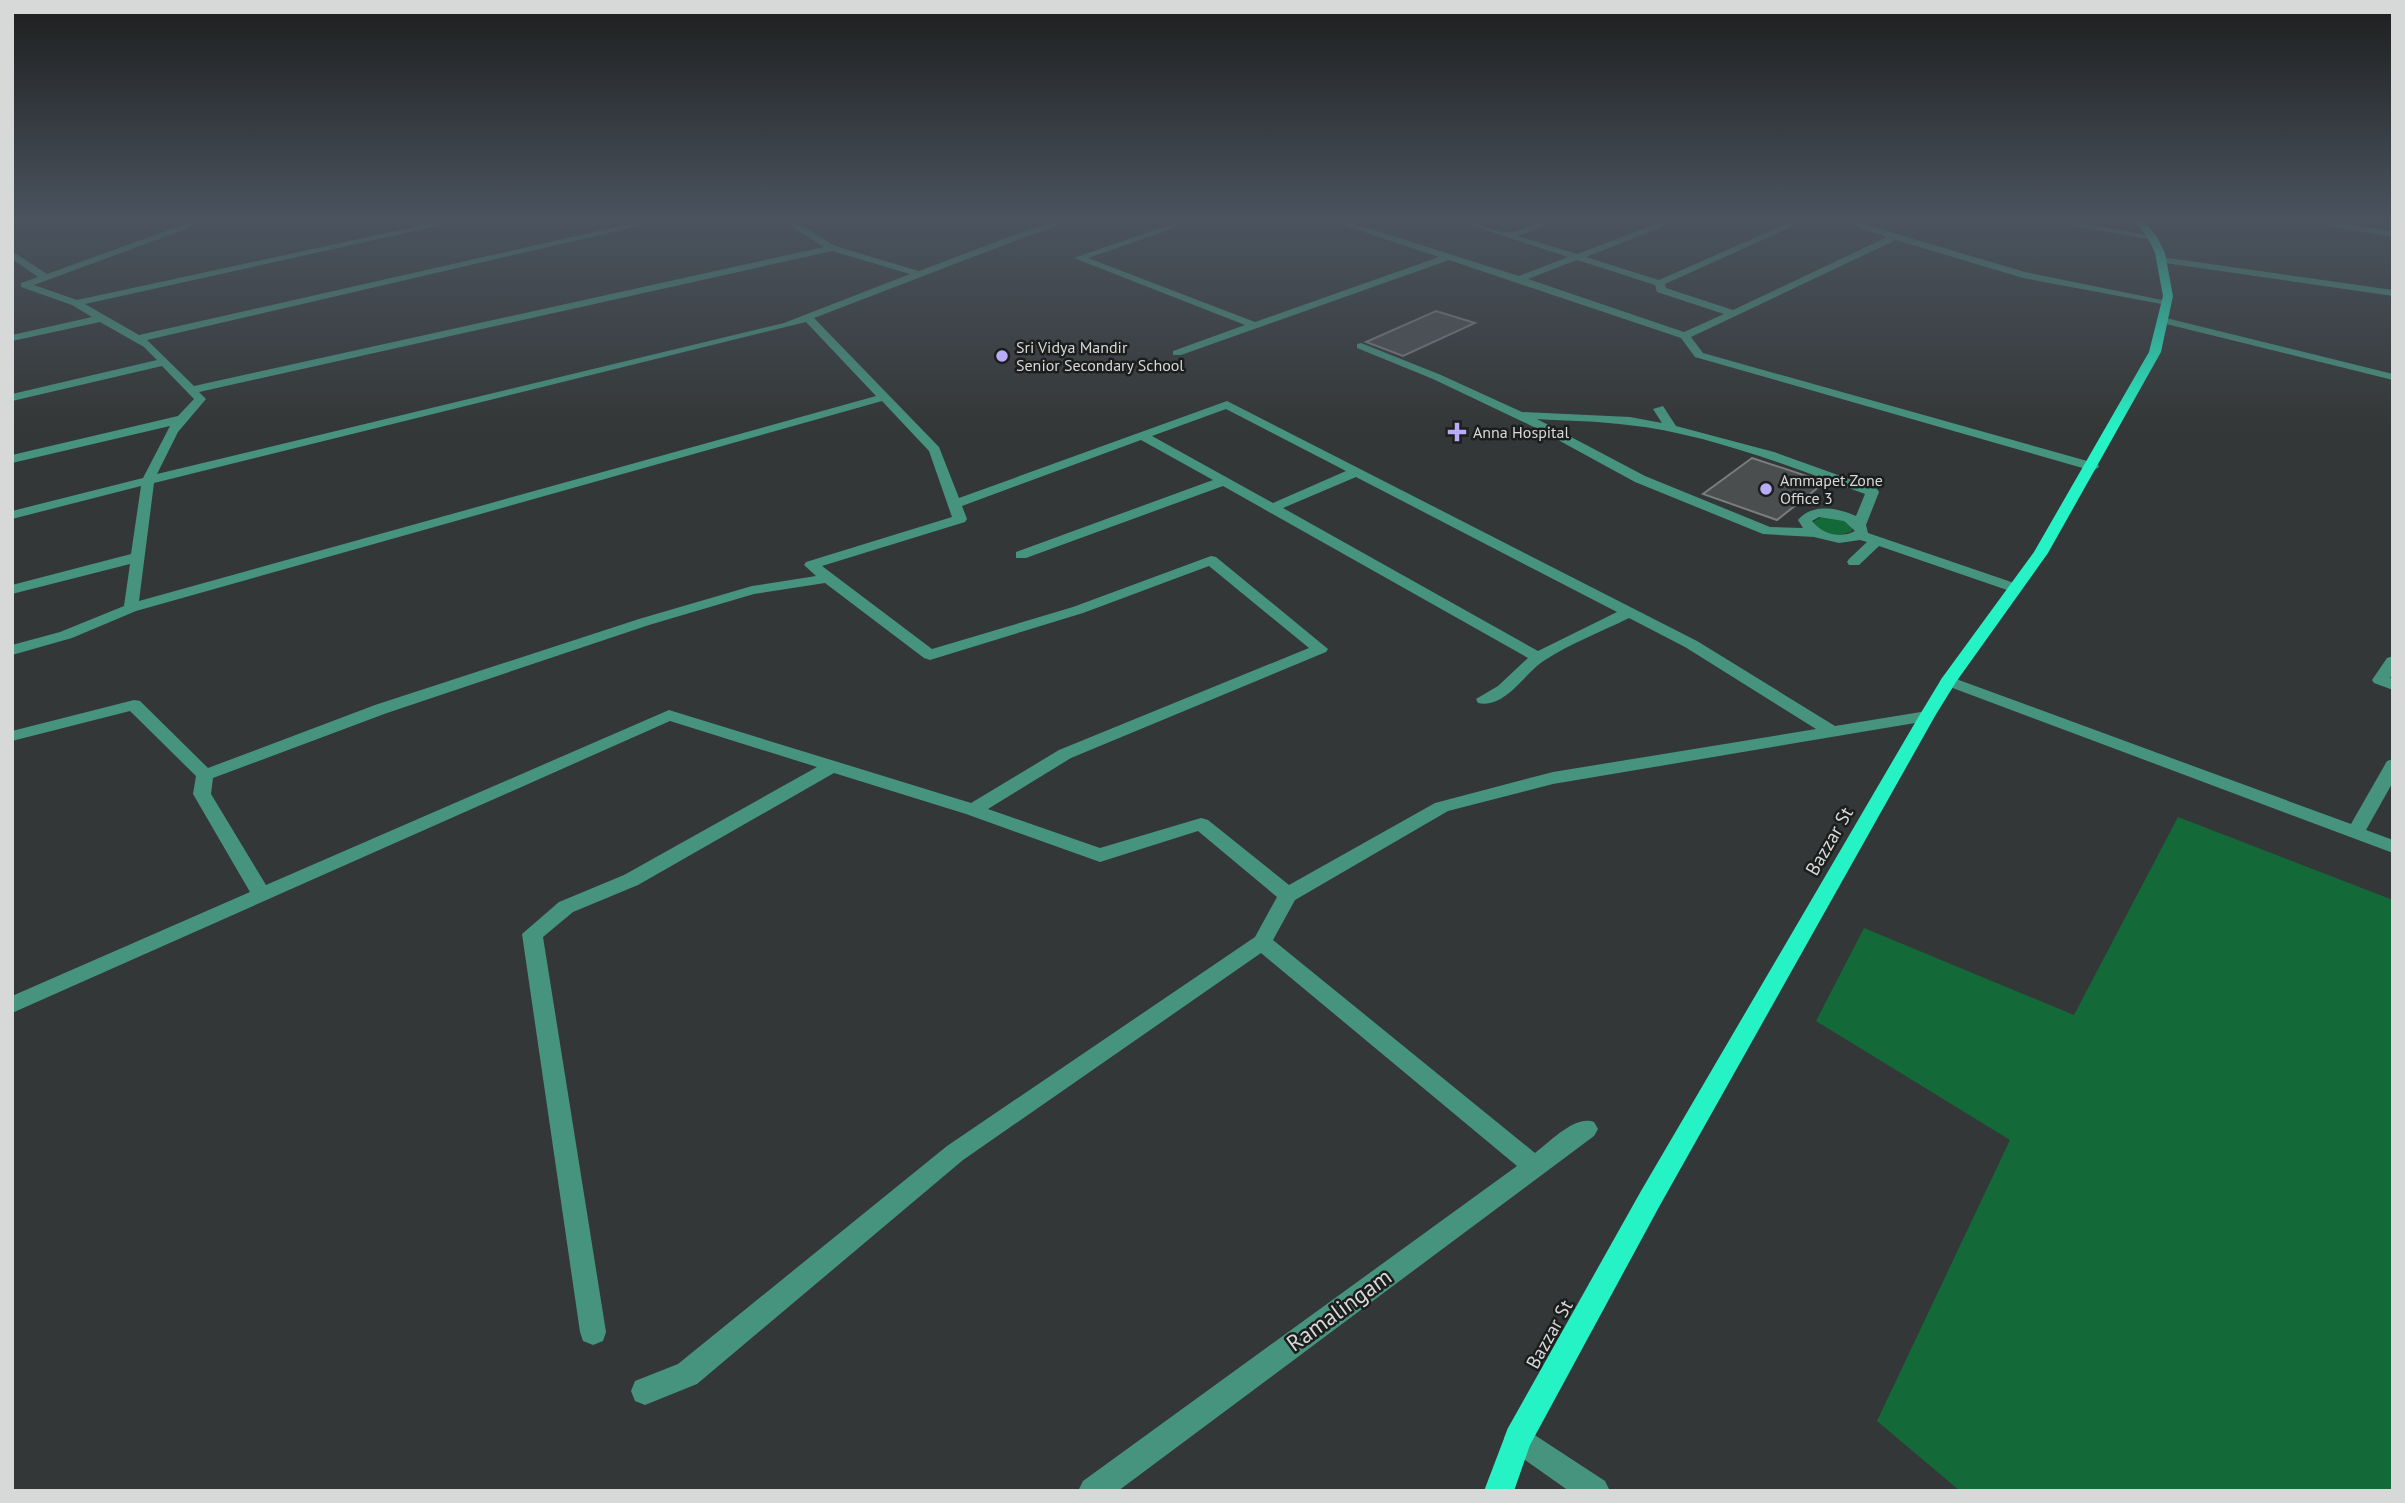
<svg xmlns="http://www.w3.org/2000/svg" width="2405" height="1503" font-family="'PT Sans',sans-serif">
  <style>
    .green { fill: #146938 }
    .building { fill: #4b4e4f; stroke: #797d7d; stroke-width: 2 }
    .lines { fill: none; stroke-linecap: round; stroke-linejoin: round }
    .minor { fill: #46947e; fill-rule: evenodd }
    .major { fill: #25f2c5; fill-rule: evenodd }
    .poi-dot { fill: #b8abf7; stroke: #1c1e1e; stroke-width: 2.5 }
    .labels { text-anchor: middle; stroke-width: 5; stroke-linejoin: round; paint-order: stroke }
    .far-poi-label { font-size: 16px; fill: #d7d9d9; stroke: #1c1e1e; text-anchor: start }
    .street-label { font-size: 19px; fill: #d7d9d9; stroke: #1c1e1e }
    .near-street-label { font-size: 23px; fill: #d7d9d9; stroke: #1c1e1e }
  </style>
  <rect width="100%" height="100%" fill="#343737"/>
  <path class="green" d="M1823,516L1843,520L1852,528V531C1838,538 1821,534 1813,522Z
    M2178,817L2393,900V1491H1960L1877,1421L2010,1140L1816,1021L1864,928L2074,1015Z"/>
  <path class="building" d="M1436,311L1475,323L1403,356L1366,342Z
    M1752,458L1825,482L1777,520L1703,494Z"/>
  <g class="lines">
    <path class="minor" d="M199,219H213L34,285L77,300L451,219H469L85,304L139,335L651,219H669L147,340L194,386L824,247L780,219H791L835,246L919,271L1019,233L1064,219H1079L1025,237L814,318L939,447L959,498L1227,401L1697,641L1835,726L1927,711L1935,716L1927,721L1553,784L1448,811L1295,900L1273,940L1535,1153C1551,1141 1575,1115 1594,1122L1598,1129L1594,1136L1118,1491H1078L1083,1481L1517,1166L1261,953L963,1160L697,1384L645,1405L635,1401L631,1391L635,1381L678,1364L947,1146L1255,937L1277,897L1198,831L1100,862L966,814L834,773L638,885L573,912L543,937L606,1332L603,1341L593,1345L583,1341L580,1332L522,934L559,902L624,875L817,767L670,721L12,1013V996L250,892L193,794L196,776L130,711L12,741V731L134,700L140,701L208,768L375,705L639,619L752,586L816,576L804,565L806,562L952,517L929,451L882,401L136,611L72,638L12,655V645L60,632L124,606L130,564L12,594V585L131,554L141,486L12,519V511L143,478L170,426L12,463V455L178,416L194,399L162,366L12,401V394L157,360L144,347L100,322L12,341V335L92,317L72,305L21,287V283L38,277L12,259V251L47,274ZM832,251L910,274L784,323L157,474L178,432L206,399L199,392ZM806,322L876,396L139,601L154,483ZM1226,409L1346,471L1273,503L1152,436ZM1141,440L1213,480L1016,552V558H1026L1223,486L1528,658L1498,686L1476,699L1478,703C1506,709 1525,672 1545,660C1571,643 1601,632 1629,618L1685,647L1816,729L1553,772L1435,803L1289,885L1208,820L1201,818L1100,848L988,809L1071,758L1326,652L1328,649L1216,557L1211,556L1073,607L932,649L822,566L965,522L967,519L962,506ZM1356,477L1617,612L1538,651L1283,508ZM1209,566L1309,648L1059,750L971,803L669,710L266,885L211,794L213,778L387,713L649,625L754,594L825,583L924,658L930,660L1083,613Z
      M1186,219H1200L1088,258L1255,322L1439,257L1325,219H1339L1519,276L1568,257L1451,219C1470,219 1498,234 1511,232C1528,230 1541,219 1559,219L1518,236L1577,254L1669,219H1682L1586,257L1659,280L1797,219H1809L1665,284L1666,288L1733,310L1887,237L1831,219H1846L2025,272L2172,302L2167,305L2023,278L1896,240L1691,337L1703,353L2098,464L2099,467L2093,471L1695,357L1681,338L1449,260L1181,355H1173V351L1245,325L1074,258ZM1577,260L1655,285L1657,292L1724,314L1684,332L1528,279Z
      M2037,219H2060L2157,237L2152,240Z
      M2286,219H2311L2393,231V237Z
      M2161,257L2393,290V296L2158,262V258Z
      M2162,317L2393,374V380L2158,322V318Z
      M1361,343L1441,375L1522,412L1630,417L1662,423L1653,409L1663,406L1676,426L1774,452L1877,489L1879,492L1866,525L1868,533L2020,585L2022,588L2015,592L2010,591L1879,546L1859,565H1849L1847,562L1849,559L1867,542L1860,540L1839,543L1814,537L1763,534L1635,482L1538,429L1433,379L1357,348V344ZM1537,419C1568,421 1598,421 1628,425C1705,433 1792,467 1865,494L1856,516C1837,508 1813,503 1798,520L1803,528L1770,527L1645,476ZM1819,517L1844,521L1855,531C1840,539 1822,534 1812,521Z
      M2393,656V673L2390,678L2393,679V690L2374,683L2372,680L2387,658Z
      M1948,676L2351,824L2387,761L2393,759V782L2366,830L2393,840V853L1942,684L1940,681L1942,678Z
      M1518,1424L1605,1481L1610,1491H1569L1508,1448L1504,1438L1508,1428Z"/>
    <path class="major" d="M2133,219H2142L2157,237L2165,253L2173,296L2161,352L2048,553L1956,682L1935,716L1659,1207L1530,1445L1514,1491H1484L1508,1428L1641,1191L1919,716L1942,678L2034,552L2149,352L2163,296L2155,253L2148,238Z"/>
  </g>
  <linearGradient id="sky" x2="0" y2="1"><stop stop-color="#1d1e1e"/><stop offset="0.51" stop-color="#4a535e"/><stop offset="1" stop-color="#4a535e" stop-opacity="0"/></linearGradient>
  <rect width="2405" height="430" fill="url(#sky)"/>
  <g class="poi-dot">
    <circle cx="1002" cy="356" r="7"/>
    <path d="M1453.5 421.5h7v7h7v7h-7v7h-7v-7h-7v-7h7z"/>
    <circle cx="1766" cy="489" r="7"/>
  </g>
  <g class="labels">
    <g class="far-poi-label">
      <text x="1016" y="353">Sri Vidya Mandir<tspan x="1016" dy="18">Senior Secondary School</tspan></text>
      <text x="1473" y="438">Anna Hospital</text>
      <text x="1780" y="486">Ammapet Zone<tspan x="1780" dy="18">Office 3</tspan></text>
    </g>
    <g class="street-label">
      <text transform="translate(1829 841) rotate(-60)" y="7">Bazzar St</text>
      <text transform="translate(1549 1334) rotate(-61)" y="7">Bazzar St</text>
    </g>
    <g class="near-street-label">
      <text transform="translate(1339 1310) rotate(-36)" y="8">Ramalingam</text>
    </g>
  </g>
  <rect width="2405" height="1503" fill="none" stroke="#d7d9d9" stroke-width="28"/>
</svg>
